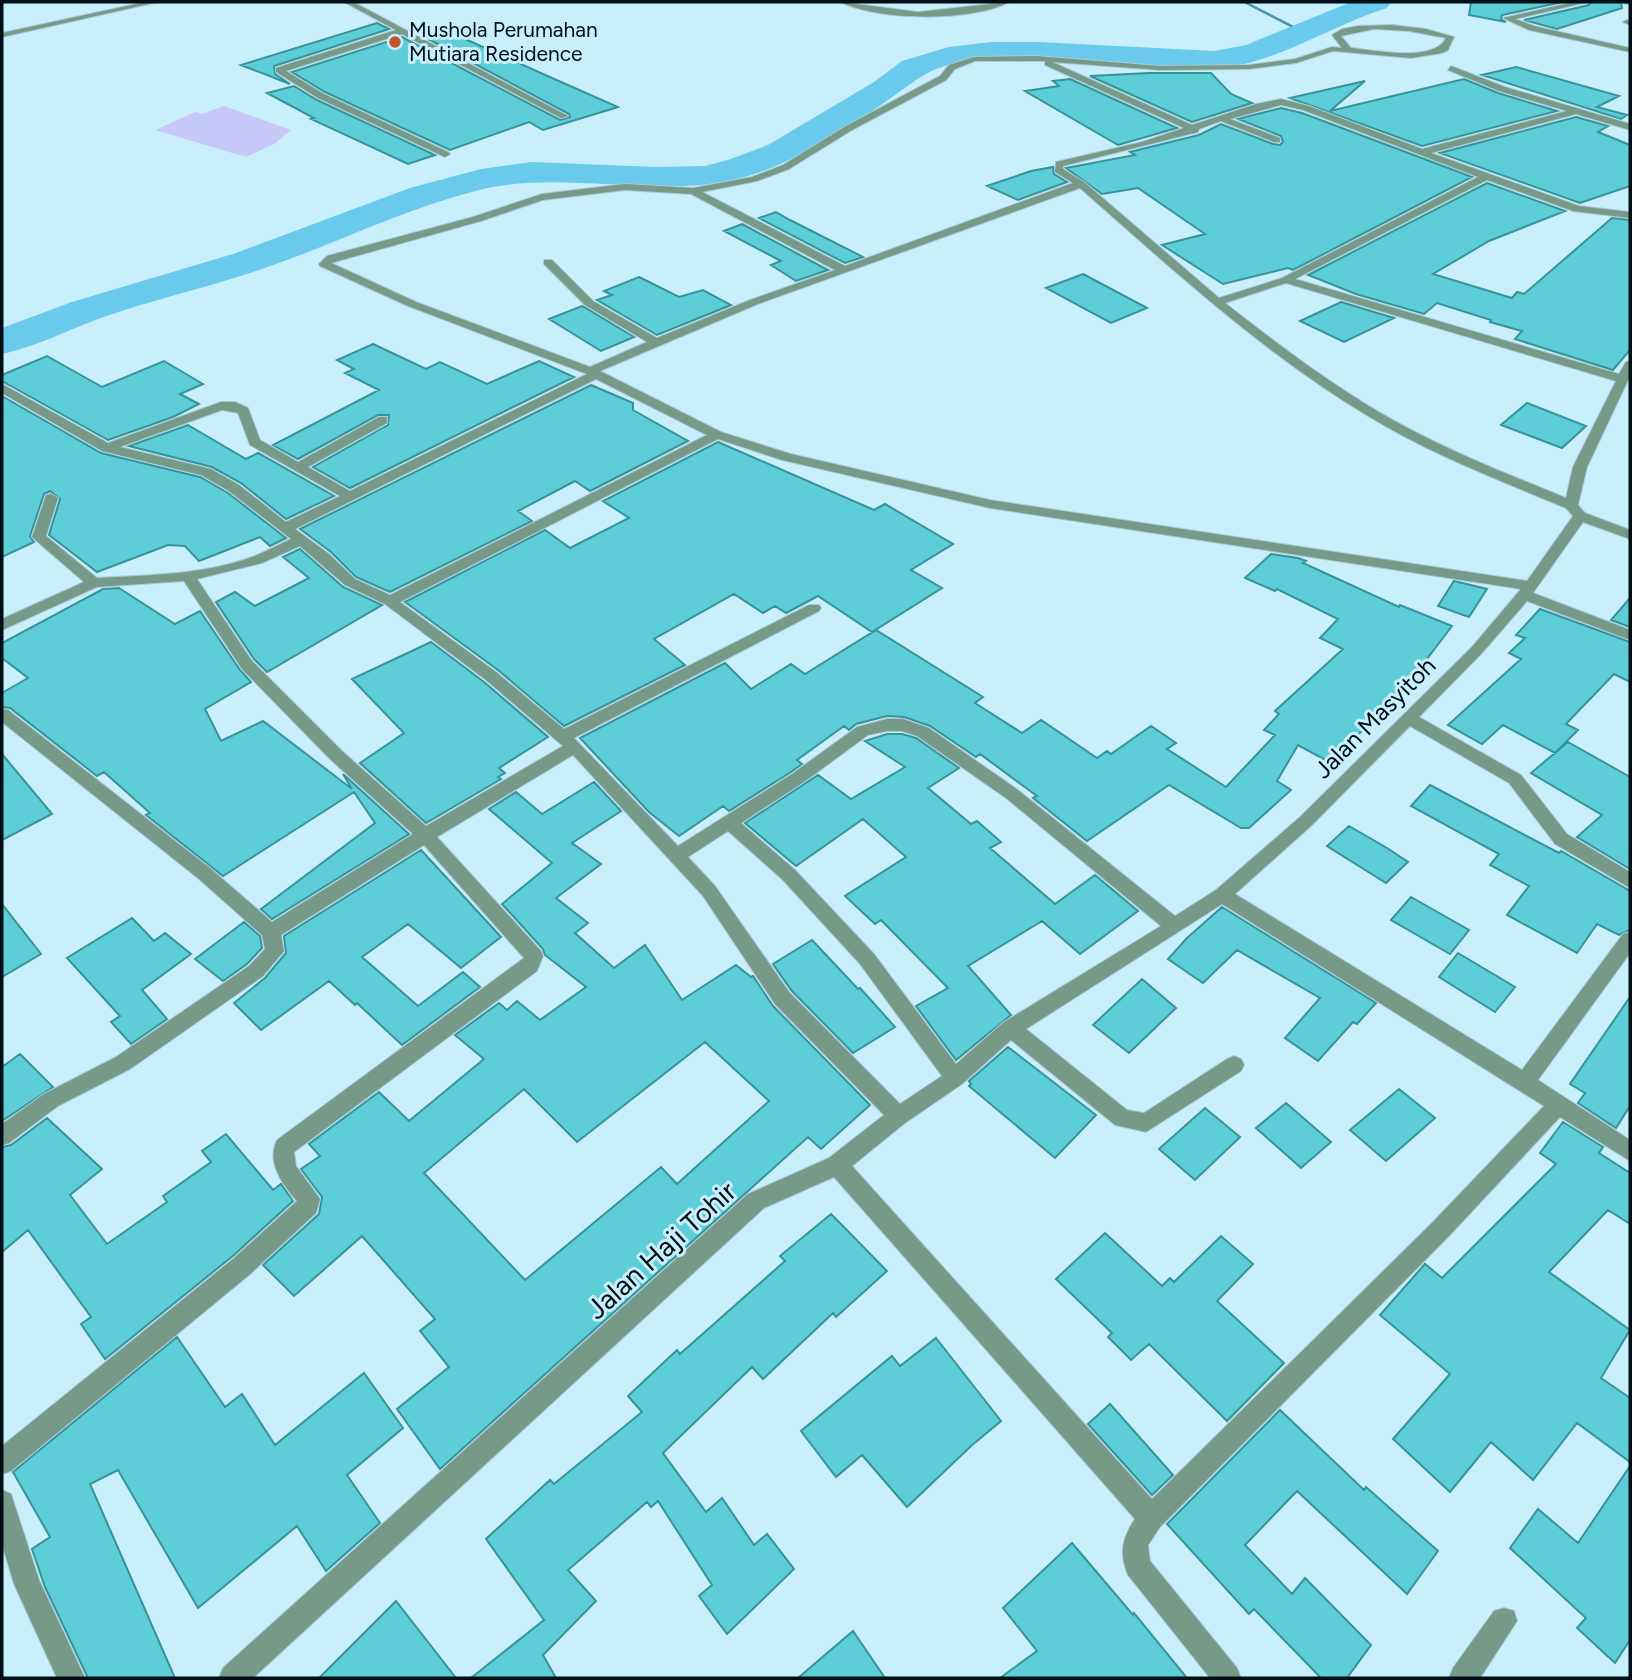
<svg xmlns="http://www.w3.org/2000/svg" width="1632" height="1680" font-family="Figtree,sans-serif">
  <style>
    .green { fill: #c6c9f8 }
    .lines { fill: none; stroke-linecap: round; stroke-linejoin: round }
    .stream { fill: #4a92ab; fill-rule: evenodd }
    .river { fill: #69caeb; fill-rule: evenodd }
    .building { fill: #5dced7; stroke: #36939a; stroke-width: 2; fill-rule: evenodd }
    .street-casing { stroke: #a9cad7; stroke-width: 2 }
    .street { fill: #798; fill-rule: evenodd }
    .poi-dot { fill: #bf592c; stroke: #c9eefc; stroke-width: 2.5 }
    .labels { text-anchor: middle; stroke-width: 6; stroke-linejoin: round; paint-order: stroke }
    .far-poi-label { font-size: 21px; fill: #000f16; stroke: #c9eefc; text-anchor: start }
    .street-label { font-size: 24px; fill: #000f16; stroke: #c9eefc }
    .near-street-label { font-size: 28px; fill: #000f16; stroke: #c9eefc }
  </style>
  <rect width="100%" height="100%" fill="#c9eefc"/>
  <path class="green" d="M224,106L291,130L274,144L246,157L155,130L195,112L202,114Z"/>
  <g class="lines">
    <path class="stream" d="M1242,2H1247L1304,31L1300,32Z"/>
    <path class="river" d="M1351,2H1391L1387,8C1330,26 1277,63 1216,69C1129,76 1039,44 952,64C929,69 915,81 895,95C854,124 797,162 748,176C660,202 568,168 479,190C403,209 333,245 259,270C206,288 151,300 98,319C66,331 35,347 2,354V328L72,302L233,254L410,188L481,169L532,162L656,167L705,166L728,160L768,145L874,82L902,61L949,47L992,42H1039L1214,51L1246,45Z"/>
  </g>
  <path class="building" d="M1471,2H1563L1502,15L1501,19L1506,22L1469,15Z
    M1591,2H1621L1622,8L1557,29L1524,20L1589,5Z
    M377,23L389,29L274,66L275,74L290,84L241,65Z
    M454,34L552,78L618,107L543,130L529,122L450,150L325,92L292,72L402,37L560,120L570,117L569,114L430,40Z
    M1516,67L1619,96L1597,107L1627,115L1621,119L1482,75Z
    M1149,73H1211L1231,94L1252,103L1192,122L1090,76Z
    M1070,79L1177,128L1118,145L1025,91L1059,86L1053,81Z
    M1464,79L1498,93L1557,111L1422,146L1290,98L1365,81L1330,111Z
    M294,86L317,100L435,155L408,164L311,119L314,118L267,93Z
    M1281,108L1302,113L1472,177L1293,270L1288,268L1223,284L1162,245L1205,234L1138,188L1102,194L1066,168L1135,155L1130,152L1199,135L1221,124L1273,144L1280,145L1283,142L1281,136L1238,119Z
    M1576,117L1608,126L1598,132L1630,145V186L1580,203L1440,153Z
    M1053,167L1054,174L1067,182L1018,200L987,186L1031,171Z
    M1487,183L1565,211L1489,241L1433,274L1512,298L1517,292L1524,294L1612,218L1630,220V350L1613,370L1515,339L1522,331L1490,322L1491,320L1437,303L1424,314L1356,294L1308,275Z
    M776,212L790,220L863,257L845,263L759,218Z
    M742,224L828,270L796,281L771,265L781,261L724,231Z
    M1083,274L1147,308L1111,323L1046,288Z
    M639,277L679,297L703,290L731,305L657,335L597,300L612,295L604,291Z
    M1341,302L1394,318L1344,342L1300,321Z
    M582,306L584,307L634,337L601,351L549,319Z
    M373,344L426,369L440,362L487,384L539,361L574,377L350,488L313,467L388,425L389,415H378L298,459L273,445L379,390L345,373L354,369L337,360Z
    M47,356L102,387L164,361L203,384L180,394L199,404L173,417L108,440L2,381V375Z
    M591,385L633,403V410L688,441L590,491L575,481L518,511L532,521L390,592L356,577L331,552L300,529Z
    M2,396L101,453L200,477L228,493L286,538L270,546L260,537L199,561L185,546L168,545L97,572L49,535L60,499L50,491L44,494L30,536L34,542L2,557Z
    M1527,403L1586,426L1562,448L1501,425Z
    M188,425L246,459L258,453L334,496L286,519L241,483L212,467L129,446Z
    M718,442L874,510L885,504L953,544L911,570L942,588L872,632L818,596L786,613L775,606L763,613L734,594L654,639L685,665L564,726L498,670L405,602L545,530L570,548L629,518L603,501Z
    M300,549L343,587L382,605L267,672L254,659L216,602L235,592L255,606L309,578L283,557Z
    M1271,554L1298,558L1306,561L1303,563L1399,607L1400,605L1452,626L1398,697L1329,762L1298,745L1277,781L1291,790L1249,828H1241L1169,785L1087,841L1033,798L1037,796L980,754L976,757L930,726L904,717L887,716L856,724L849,730L844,726L797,760L802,764L791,772L729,811L723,806L679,836L649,812L580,738L725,663L751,689L791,664L805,674L876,630L983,697L975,703L1022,733L1041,720L1097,758L1107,751L1111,754L1151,726L1176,743L1167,749L1226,787L1275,735L1264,730L1279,714L1275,711L1343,649L1320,638L1338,619L1277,589L1275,591L1245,578Z
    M1454,581L1487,589L1469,617L1438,606Z
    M119,588L175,624L200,611L240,670L251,682L205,709L221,741L263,721L352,789L343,774L409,834L272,919L261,909L375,823L354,792L223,876L146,815L150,813L104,772L97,776L10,708L2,707V693L28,678L2,658V643L103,589Z
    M1630,598V627L1611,620Z
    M1540,609L1630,642V682L1614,674L1566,724L1578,730L1555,753L1503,725L1482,744L1448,725L1521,659L1509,653L1525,638L1516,635Z
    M431,642L484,682L548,737L499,768L505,773L498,777L501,779L426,823L360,763L404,733L352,679Z
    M887,734H902L916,738L959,768L928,788L971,824L977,821L1001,842L990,848L1055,904L1095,875L1138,911L1080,954L1042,921L968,966L1011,1015L956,1060L916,1006L948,988L881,920L875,924L845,896L906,857L863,819L796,866L745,823L818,775L851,799L905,767L865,741Z
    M1568,742L1630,777V869L1577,837L1602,815L1531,773Z
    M2,754L52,814L2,840Z
    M594,782L621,811L572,843L601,864L556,898L588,923L575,933L614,968L645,945L682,1000L736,965L751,977L753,976L773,1006L870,1105L821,1149L808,1137L440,1469L397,1409L449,1367L420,1331L435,1319L362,1236L294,1296L263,1265L319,1214L322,1197L301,1169L320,1156L309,1144L379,1092L409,1121L484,1059L455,1035L499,1003L507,1010L517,1001L540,1020L586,987L545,955L543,949L502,904L552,863L489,809L516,792L542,814ZM705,1042L769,1101L677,1184L661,1167L525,1280L424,1173L524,1089L577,1142Z
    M1430,785L1559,853L1561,851L1630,891V930L1619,935L1597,924L1577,953L1507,915L1529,886L1490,865L1499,854L1411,806Z
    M1349,826L1387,848L1408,862L1386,883L1327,846Z
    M421,850L501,937L461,968L408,924L362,957L418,1006L463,972L480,987L402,1045L357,1003L355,1005L329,981L261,1030L234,1003L265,978L286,953L284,936Z
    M1411,897L1469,930L1450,954L1391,920Z
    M2,904L41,954L2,977Z
    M1222,907L1376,1003L1357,1024L1353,1022L1318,1061L1285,1038L1320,998L1237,950L1203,983L1168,959L1187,938Z
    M132,918L154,941L165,933L191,954L142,990L167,1019L131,1044L111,1022L120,1016L67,958Z
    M244,922L260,936L262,948L247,964L223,981L195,959Z
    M812,940L858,989L860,988L895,1027L853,1053L791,990L773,964Z
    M1458,953L1515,987L1495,1012L1439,977Z
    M1142,979L1176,1008L1129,1053L1093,1025Z
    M1630,997V1106L1616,1128L1578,1103L1585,1093L1570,1084Z
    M1008,1047L1096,1115L1055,1158L969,1086L971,1084L969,1081Z
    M20,1054L53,1087L2,1121V1067Z
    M1399,1089L1435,1118L1386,1161L1350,1130Z
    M1286,1103L1331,1142L1301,1168L1256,1128Z
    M1205,1108L1240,1137L1195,1180L1159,1149Z
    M47,1118L102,1169L70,1195L107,1244L167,1202L163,1196L211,1162L202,1151L226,1134L273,1190L281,1184L293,1201L234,1255L105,1359L81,1324L91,1317L28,1230L2,1252V1147L11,1145Z
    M1563,1122L1603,1147L1599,1153L1630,1173V1224L1608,1210L1549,1272L1630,1330L1601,1378L1630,1398V1462L1577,1423L1533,1480L1491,1442L1450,1492L1393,1439L1450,1374L1380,1315L1425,1264L1442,1278L1556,1164L1540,1153Z
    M831,1214L887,1271L836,1317L833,1313L763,1379L752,1367L663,1453L706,1512L722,1498L754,1545L767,1534L794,1569L727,1634L699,1596L712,1585L658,1501L651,1507L647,1502L568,1570L596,1601L543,1655L556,1678H471L544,1620L486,1539L550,1480L554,1484L642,1412L628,1396L677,1350L680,1354L785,1261L780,1256Z
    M1105,1233L1162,1286L1170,1278L1174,1282L1221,1236L1253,1264L1217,1301L1284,1363L1227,1421L1149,1344L1131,1360L1108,1337L1112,1333L1056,1279Z
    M177,1337L225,1407L242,1394L275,1445L364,1373L403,1428L347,1475L380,1523L326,1571L297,1526L198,1608L118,1470L90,1484L175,1678H88L45,1587L32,1549L50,1537L13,1472Z
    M936,1338L1001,1421L971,1446L907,1507L862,1455L836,1477L801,1431L892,1356L900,1366Z
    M1110,1404L1173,1475L1152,1495L1088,1424Z
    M1280,1410L1364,1490L1366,1487L1438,1551L1407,1594L1297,1491L1245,1545L1292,1594L1305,1578L1371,1645L1347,1678H1321L1254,1609L1249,1614L1167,1524Z
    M1630,1466V1640L1615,1663L1577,1628L1586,1618L1510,1548L1538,1509L1578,1543Z
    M1072,1543L1133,1615L1134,1613L1187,1678H1000L1037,1651L1003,1608Z
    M396,1601L456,1678H319Z
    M853,1631L885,1678H798Z"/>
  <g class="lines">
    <defs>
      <path id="street" d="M145,2H158L2,37V33Z
        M344,2H353L568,116L561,118L402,34L286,71L324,94L448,152L450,154L445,157L318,98L276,72V68L396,30Z
        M841,2L918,12L1009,2C972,22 878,21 841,2Z
        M1574,2H1588L1515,19L1534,26L1630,48V52L1529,30L1503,18Z
        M1624,2H1630V4H1625Z
        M1627,20L1630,21V25L1623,22Z
        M1392,25L1426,29L1454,37L1448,50L1442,53L1411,58L1333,51L1296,63L1249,69L1160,70L1052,62L1192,125L1256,104L1281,99L1309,106L1422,149L1567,111L1499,91L1448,70L1451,66L1505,87L1630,124V130L1576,114L1431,153L1579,206L1630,212V218L1573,211L1487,180L1295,279L1619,374L1626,362L1630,361V376L1587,467L1578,505L1585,513L1630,530V539L1583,522L1533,593L1630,630V640L1527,601L1482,653L1419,717L1521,775L1567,834L1630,872V888L1555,844L1509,783L1410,726L1312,825L1235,894L1522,1070L1623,934L1630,932V953L1538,1080L1630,1140V1161L1560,1117L1448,1237L1160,1527L1148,1545L1150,1561L1237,1668L1241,1678H1210L1128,1575C1119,1554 1122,1538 1135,1519L834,1177L764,1208L253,1678H219L223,1668L748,1194L829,1158L884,1115L775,1004L703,896L573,755L437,837L541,951L543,956L537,971L294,1152L296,1166L320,1199L316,1213L249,1275L11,1471L2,1474V1446L233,1259L297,1201C283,1185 266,1163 277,1140L524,958L424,845L281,935L284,951L263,976L130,1069L58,1106L9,1143L2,1145V1124L44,1094L116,1057L249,966L265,949L262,935L199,879L2,722V709L8,710L211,869L272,922L413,834L330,759L242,669L184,581L97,587L2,630V619L84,582L32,537L46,495L51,494L58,498L46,536L97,578C149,575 203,575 252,557C265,552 278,545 291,539L229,491L201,475L102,451L2,393V384L108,443L221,402H235L248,408L260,440L298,462L379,417H387V423L308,467L350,491L587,374L408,306L320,266L319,264L327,256L473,217L542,194L625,184L693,188L752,177L783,165L846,126L940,76L949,65L974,57L1036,56L1160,66L1249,65L1295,59L1332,47L1342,48L1332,35L1342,29L1358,26ZM1374,29L1409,31L1446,38C1434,63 1374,50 1351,48L1341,36ZM975,61H1045V65L1184,128L1142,142L1056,162L1055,172L1073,183L845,266L702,192L757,181L789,169L852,130L946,80L955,69ZM1281,105L1303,110L1478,177L1282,278L1219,298L1084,182L1063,169V166L1198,132L1199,129L1221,121L1274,142H1280V138L1230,119ZM1080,188C1172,269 1262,352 1368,416C1430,454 1499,480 1566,508L1573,516L1527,581L990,500L791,454L721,432L600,371L758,304ZM625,190L691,194L835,270L750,300L657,338L593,301L552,260H544V264L585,305L647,342L590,367L416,302L331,263L481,221L543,200ZM1286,283L1616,381L1573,467L1566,498C1510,475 1453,453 1400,424C1338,390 1281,347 1225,303ZM596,379L707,435L390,595L355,579L329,554L295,529ZM222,410L238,413L250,445L340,496L286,522L239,485L211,469L120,447ZM718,439L782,460L990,508L1521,589L1472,647L1300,817L1216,890L1175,916L1018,790L929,728L903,719H887L857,727L792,774L678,846L574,738L819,611L821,608L819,605H809L564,729L496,672L400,602ZM300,546L345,585L385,604L486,680L563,746L426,826L342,751L252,661L197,579L262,563ZM887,731H902L917,736L1006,798L1161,926L1004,1022L956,1064L874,954L795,870L741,823L804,782L868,735ZM728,831L783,880L860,964L942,1076L900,1104L789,992L715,886L688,857ZM1222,904L1544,1106L1432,1223L1152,1499L852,1166L905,1123L962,1084L1011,1040L1115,1125L1146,1132L1241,1071L1244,1065L1241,1059L1234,1056L1227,1059L1144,1113L1127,1110L1026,1029Z
        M2,1490L11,1494L39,1580L85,1678H57L14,1584L2,1544Z
        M1504,1608L1514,1611L1517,1621L1480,1678H1449L1453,1668L1494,1611Z"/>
    </defs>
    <use href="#street" class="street-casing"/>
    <use href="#street" class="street"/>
  </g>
  <circle class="poi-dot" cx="395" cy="42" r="7"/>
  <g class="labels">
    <g class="far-poi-label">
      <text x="409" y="37">Mushola Perumahan<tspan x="409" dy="24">Mutiara Residence</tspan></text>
    </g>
    <g class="street-label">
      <text transform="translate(1375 718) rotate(-45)" y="8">Jalan Masyitoh</text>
    </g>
    <g class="near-street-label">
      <text transform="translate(661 1250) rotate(-42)" y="10">Jalan Haji Tohir</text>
    </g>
  </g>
  <rect width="1632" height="1680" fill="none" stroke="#000f16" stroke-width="7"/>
</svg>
